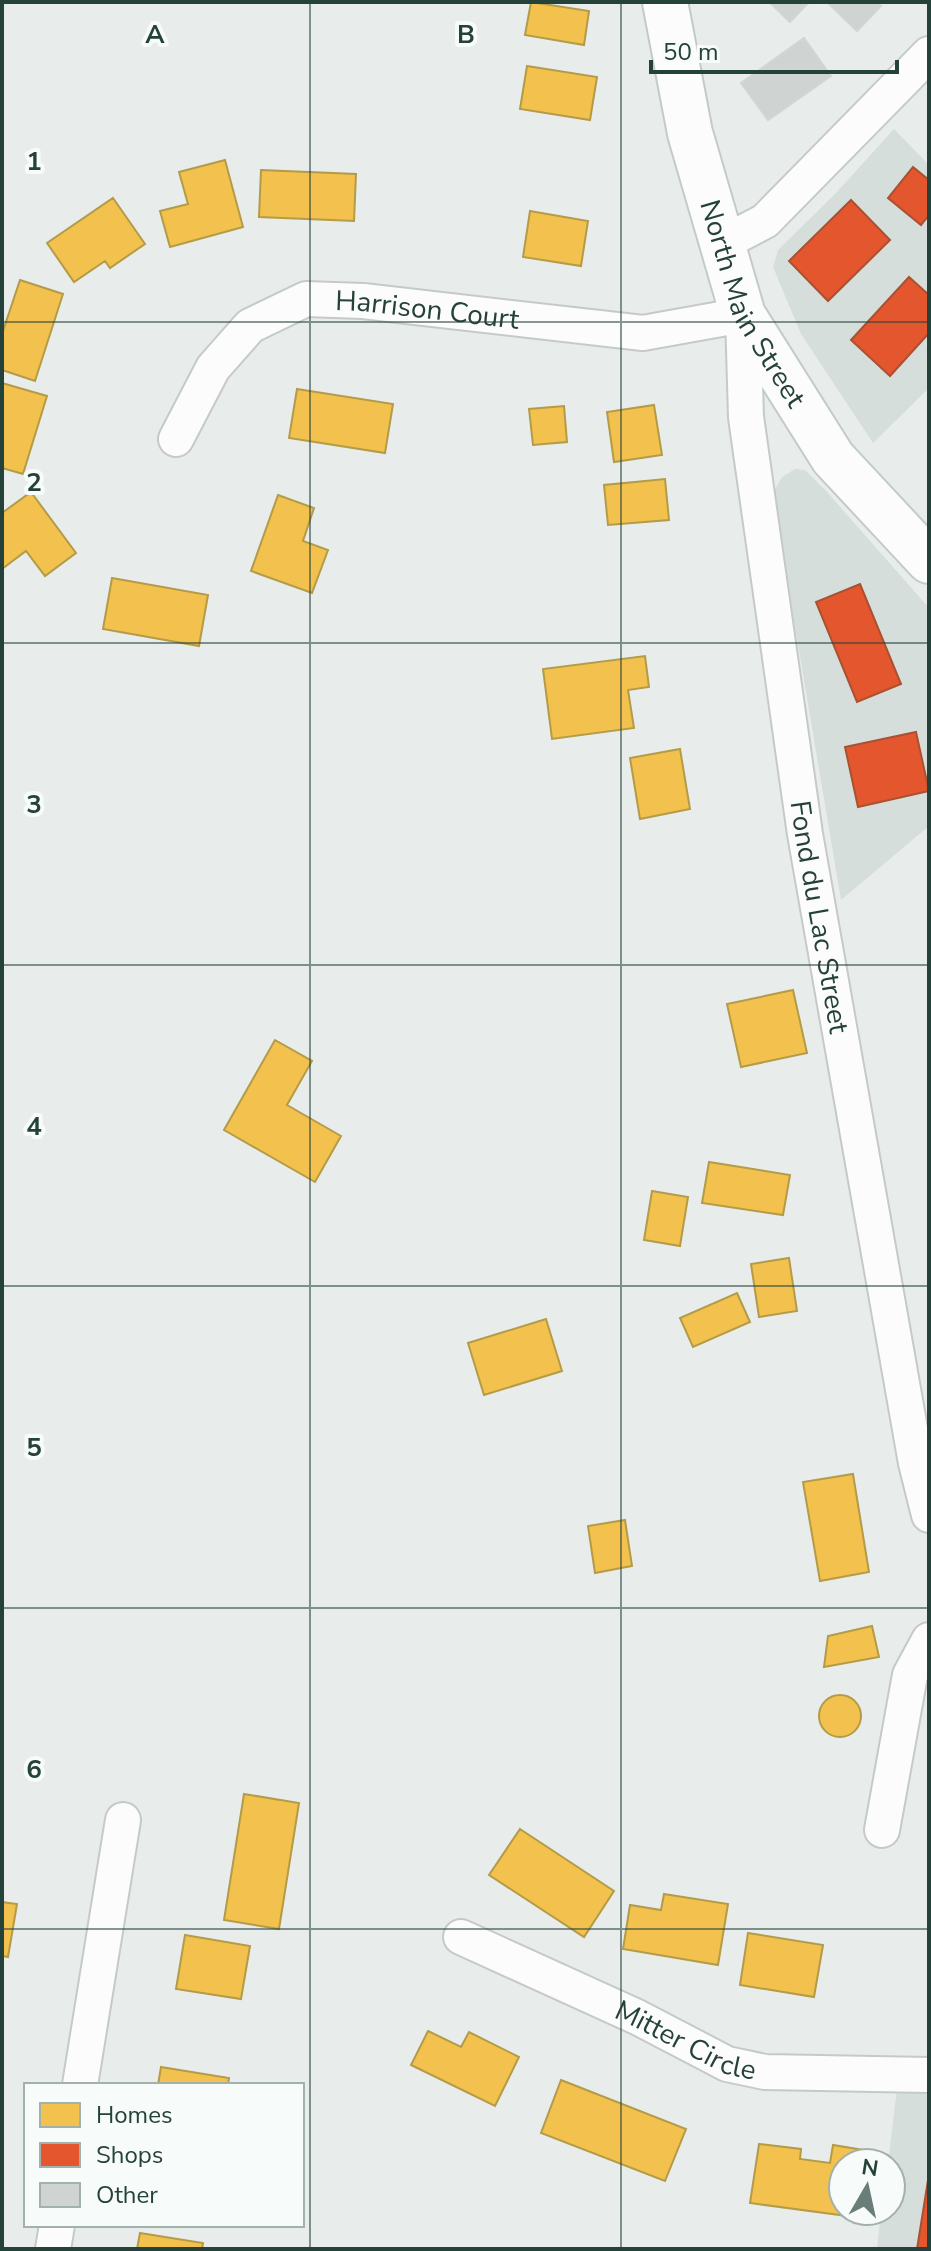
<svg xmlns="http://www.w3.org/2000/svg" width="931" height="2251" font-family="'Nunito Sans',sans-serif">
  <style>
    .built { fill: #d6dedb }
    .homes { fill: #f2c14e; stroke: #b49b48; stroke-width: 2 }
    .shops { fill: #e4572e; stroke: #aa5132; stroke-width: 2 }
    .building { fill: #cfd4d2; stroke: #d1d6d4; stroke-width: 2 }
    .lines { fill: none; stroke-linecap: round; stroke-linejoin: round }
    .street-casing { stroke: #c5cac8; stroke-width: 38 }
    .secondary-casing { stroke: #c3cbc8; stroke-width: 48 }
    .street { stroke: #fcfcfc; stroke-width: 34 }
    .secondary { stroke: #fcfcfc; stroke-width: 44 }
    .grid { fill: none; stroke: #24423a; stroke-width: 2; stroke-opacity: 0.55 }
    .labels { text-anchor: middle; stroke-width: 8; stroke-linejoin: round; paint-order: stroke }
    .street-label { font-size: 28px; fill: #24423a; stroke: #f7fbf9 }
    .grid-label { font-size: 26px; text-anchor: middle; font-weight: bold; fill: #24423a; stroke: #f7fbf9; stroke-width: 8; stroke-linejoin: round; paint-order: stroke }
  </style>
  <rect width="100%" height="100%" fill="#e8edeb"/>
  <path class="built" d="M894,129L929,165V388L873,443L801,334L773,267L778,250L836,193Z
    M795,469L805,470L827,492L929,608V826L841,900L775,508V489L782,477Z
    M897,2089L929,2090V2249H877L881,2211H891V2163H888Z"/>
  <path class="homes" d="M531,2L589,11L584,45L525,35Z
    M527,66L597,77L590,120L520,109Z
    M225,160L243,227L170,247L160,211L188,204L179,172Z
    M261,170L356,174L354,221L259,217Z
    M113,198L145,244L110,268L105,261L74,282L47,243Z
    M530,211L588,221L581,266L523,257Z
    M20,280L63,294L35,381L2,370V334Z
    M2,383L47,396L23,474L2,468Z
    M297,389L393,404L385,453L289,438Z
    M654,405L662,455L614,462L607,412Z
    M564,406L567,442L533,445L529,409Z
    M665,479L669,520L608,525L604,485Z
    M31,492L76,553L45,576L26,551L2,569V513Z
    M278,495L314,508L303,541L328,550L312,593L251,571Z
    M112,578L208,595L199,646L103,629Z
    M645,656L649,687L628,690L634,728L552,739L543,669Z
    M680,749L690,809L640,819L630,758Z
    M793,990L807,1053L741,1067L727,1004Z
    M275,1040L312,1061L287,1105L341,1136L315,1182L224,1130Z
    M709,1162L790,1175L783,1215L702,1203Z
    M652,1191L688,1197L680,1246L644,1240Z
    M789,1258L797,1311L759,1317L751,1264Z
    M737,1293L750,1322L693,1347L680,1318Z
    M546,1319L562,1371L484,1395L468,1343Z
    M853,1474L869,1572L820,1581L803,1482Z
    M625,1520L632,1566L595,1573L588,1526Z
    M872,1626L879,1657L824,1667L828,1636Z
    M819 1716a21 21 0 1 1 42 0a21 21 0 1 1-42 0Z
    M244,1794L299,1803L279,1929L224,1920Z
    M520,1829L614,1891L584,1937L489,1875Z
    M664,1894L728,1904L718,1965L623,1949L630,1905L661,1910Z
    M2,1902L17,1904L8,1957L2,1956Z
    M748,1933L823,1945L814,1997L740,1985Z
    M185,1935L250,1946L241,1999L176,1989Z
    M428,2031L461,2047L469,2032L519,2057L495,2106L411,2065Z
    M161,2067L229,2078L228,2085H158Z
    M561,2080L686,2129L665,2181L541,2133Z
    M759,2144L801,2149L800,2159L830,2163L833,2145L870,2151L868,2163H843V2211H862L861,2218L750,2203Z
    M140,2233L203,2243L202,2249H137Z"/>
  <path class="shops" d="M913,167L929,180V215L921,225L888,198Z
    M851,200L890,240L828,301L789,261Z
    M909,277L929,295V333L890,376L851,340Z
    M860,584L901,684L857,702L816,602Z
    M916,732L929,791L858,807L845,747Z
    M929,2174V2249H917Z"/>
  <path class="building" d="M769,2H809L790,22Z
    M827,2H878L881,6L857,31Z
    M804,38L831,76L768,120L741,83Z"/>
  <g class="lines">
    <defs>
      <g id="street">
        <path d="M721,244L765,221L929,54"/>
        <path id="s1" d="M176,439L213,368L250,326L306,299L363,301L643,333L743,315L746,417L805,834L916,1463L929,1515"/>
        <path d="M882,1830L910,1675L929,1640"/>
        <path id="s2" d="M461,1937L637,2017L727,2064L765,2072L929,2075"/>
        <path d="M80,2085L123,1820"/>
        <path d="M53,2249L57,2225"/>
      </g>
      <g id="secondary">
        <path id="s3" d="M665,2L690,133L743,315L833,458L929,561"/>
      </g>
    </defs>
    <use href="#street" class="street-casing"/>
    <use href="#secondary" class="secondary-casing"/>
    <use href="#street" class="street"/>
    <use href="#secondary" class="secondary"/>
  </g>
  <path class="grid" d="M310,2V2249M621,2V2249M2,322H929M2,643H929M2,965H929M2,1286H929M2,1608H929M2,1929H929"/>
  <g class="labels">
    <g class="street-label">
      <text dy="10" stroke="none"><textPath href="#s3" startOffset="316">North Main Street</textPath></text>
      <text dy="10" stroke="none"><textPath href="#s1" startOffset="320">Harrison Court</textPath></text>
      <text dy="10" stroke="none"><textPath href="#s1" startOffset="1246">Fond du Lac Street</textPath></text>
      <text dy="10" stroke="none"><textPath href="#s2" startOffset="248">Mitter Circle</textPath></text>
    </g>
  </g>
  <g class="grid-label">
    <text x="155" y="43">A</text>
    <text x="466" y="43">B</text>
    <text x="34" y="170">1</text>
    <text x="34" y="491">2</text>
    <text x="34" y="813">3</text>
    <text x="34" y="1135">4</text>
    <text x="34" y="1456">5</text>
    <text x="34" y="1778">6</text>
  </g>
  <rect width="931" height="2251" fill="none" stroke="#24423a" stroke-width="8"/>
  <rect x="24" y="2083" width="280" height="144" fill="#f7fbf9" stroke="#a3b1ad" stroke-width="2"/>
  <rect x="40" y="2103" width="40" height="24" fill="#f2c14e" stroke="#a3b1ad" stroke-width="2"/>
  <text x="96" y="2123" font-size="24" fill="#24423a">Homes</text>
  <rect x="40" y="2143" width="40" height="24" fill="#e4572e" stroke="#a3b1ad" stroke-width="2"/>
  <text x="96" y="2163" font-size="24" fill="#24423a">Shops</text>
  <rect x="40" y="2183" width="40" height="24" fill="#cfd4d2" stroke="#a3b1ad" stroke-width="2"/>
  <text x="96" y="2203" font-size="24" fill="#24423a">Other</text>
  <g transform="translate(867 2187) rotate(9)"><circle r="38" fill="#f7fbf9" stroke="#a3b1ad" stroke-width="2"/>
  <path d="M0-6L14 30L0 20L-14 30Z" fill="#697e78"/>
  <text y="-12" font-size="22" font-weight="bold" text-anchor="middle" fill="#24423a">N</text>
  </g>
  <path d="M651 60v12h246v-12" fill="none" stroke="#24423a" stroke-width="4"/>
  <text x="663" y="60" font-size="24" fill="#24423a" stroke="#f7fbf9" stroke-width="6" paint-order="stroke">50 m</text>
</svg>
